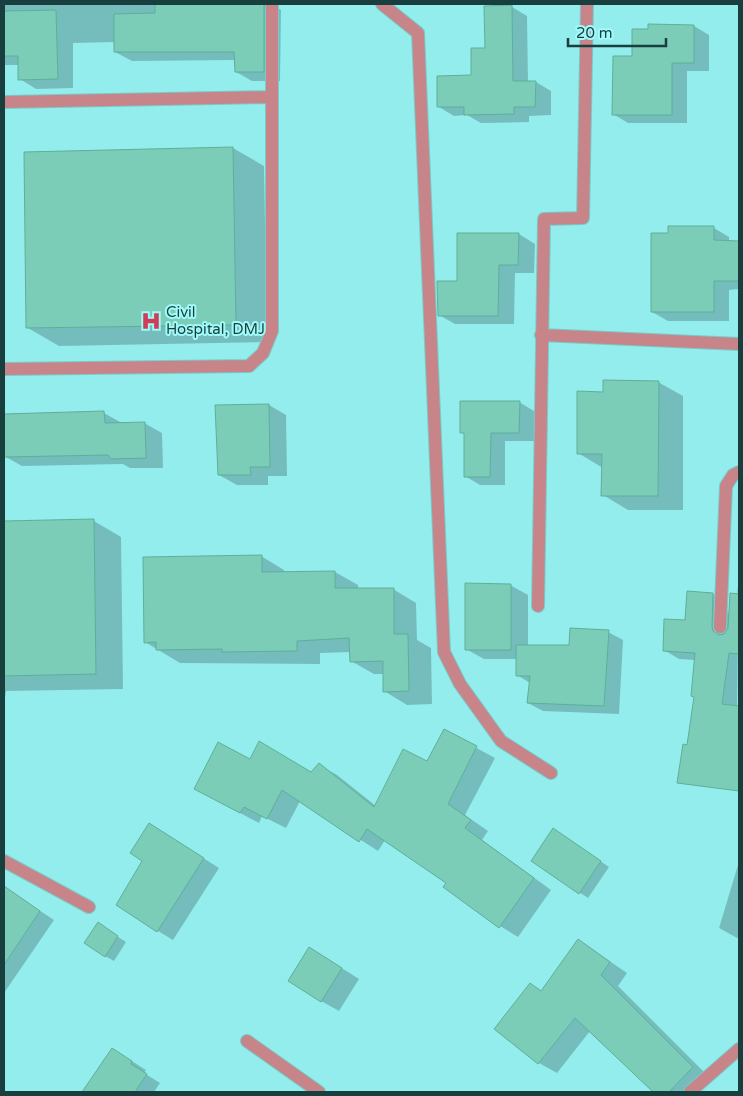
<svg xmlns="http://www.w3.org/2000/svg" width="743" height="1096" font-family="'Varela Round',sans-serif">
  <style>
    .shadow { fill: #0003 }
    .building { fill: #7ccdb8; stroke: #5daf9a }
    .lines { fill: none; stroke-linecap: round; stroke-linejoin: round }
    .minor-casing { stroke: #7acac9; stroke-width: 14 }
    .minor { stroke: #c78489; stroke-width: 12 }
    .labels { text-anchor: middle; stroke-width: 4; stroke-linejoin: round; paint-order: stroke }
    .poi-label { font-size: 15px; fill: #183f3e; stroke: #a0faf9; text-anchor: start }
  </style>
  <rect width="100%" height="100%" fill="#93edec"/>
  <path class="shadow" d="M4,4H271L281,10L280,81H252L236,72V60L132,61L115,52V42L73,43V88L36,89L20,79V65H4Z
    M512,7L527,16L528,82H536L551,91V115L529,116V122L481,123L467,115L454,116L439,107L472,76Z
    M649,26H694L709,35V71H687V123H628L613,114L634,57L649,30Z
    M233,148L264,166L267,342L59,346L28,328L25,153Z
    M714,228L729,237V242H739V289L729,290V321H668L652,312L669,235Z
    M519,234L535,244L534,273H515L514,324H455L439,315L458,282Z
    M658,382L683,396V510H628L603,495V468L578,453L604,393Z
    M519,402L534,411V441H505V485H480L465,476L466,435L461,432Z
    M269,405L286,415L287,476H268V485H237L219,475Z
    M104,413L122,423H144L162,433L163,468H130L123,464L22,466L4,456V415Z
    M94,521L121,537L123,689L6,691L4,706V522Z
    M261,556L284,570V573L335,572L358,585V589H393L416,603L417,640L431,648L432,704L407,705L384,691V674H374L351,661V652L320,653V664L180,663L145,642Z
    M739,577L737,707H739V750L704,745L695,697V660L679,659L664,650L686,622L713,594L728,602L727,612L730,613L737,595Z
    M510,585L528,595V646H570L608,632L623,640L619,714L543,711L528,703L530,683L517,675V659H484L466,649Z
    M445,731L495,758L465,815L488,831L482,840L551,890L518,937L500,926L448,882L385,840L378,851L300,801L286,828L262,816L259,823L214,799L250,761L312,774L319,765L337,775L376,806L428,763Z
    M165,834L219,868L173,940L158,931L144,861Z
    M562,835L609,867L588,898L532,861Z
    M738,865L739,866V939L719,928Z
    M4,887L54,920L4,993Z
    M106,929L126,942L114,961L105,956Z
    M579,940L627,973L618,986L710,1078L696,1092H654L590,1031L557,1073L539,1063L496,1029L531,984L542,991Z
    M310,948L359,979L339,1011L321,1001Z
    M127,1058L146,1070L144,1073L160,1083L154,1092H89Z"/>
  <path class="building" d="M155,4H264V72H235L234,52H114V14L155,13Z
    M512,5L513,81H536L535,107H514V114L464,115V107H437V76L471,75V48H485L484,6Z
    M56,10L58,79L18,80V56H4V11Z
    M648,24L694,25V63H672V115H612L613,56H632V29H648Z
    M233,147L236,325L26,328L24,152Z
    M668,226H714V240L739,241V281H714V312H651V233H668Z
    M457,233H519L518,265H499L498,316H438L437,281H457Z
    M603,380L659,381L658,496H601L602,454H577V391L603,392Z
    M460,401H520L519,433H491L490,477H464V433H460Z
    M269,404L270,467H250L251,475H218L215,405Z
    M104,411L105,423L145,422L146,458L111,459L108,455L4,457V414Z
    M94,519L96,674L4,676V521Z
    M262,555V572L335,571V588H394V634H408L409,691L383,692V661L350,662L349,638L297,641V651L222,652V649L156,650V642L144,643L143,557Z
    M465,583L511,584V650H465Z
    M687,591L713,593L712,627L713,631L719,635L724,634L728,628L730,593L739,594V654L729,653L722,704L739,706V791L677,783L683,744L687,745L694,697L691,696L695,653L663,651L664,619L685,620Z
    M570,628L609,630L604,706L527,703L530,676H516V645H569Z
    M444,729L477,746L448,804L471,820L465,828L534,878L499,928L443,887L446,883L367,829L359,842L282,790L267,819L244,807L240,813L194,789L218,742L250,759L259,741L311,772L319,763L374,807L403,749L427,761Z
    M149,823L204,858L157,932L116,905L142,861L130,853Z
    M553,828L601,861L579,894L531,861Z
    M4,886L40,911L4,965Z
    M98,922L118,936L105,957L84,943Z
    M578,939L610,962L601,975L693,1067L669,1092H653L575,1018L538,1064L494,1029L530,983L541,991Z
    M309,947L342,968L321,1002L288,981Z
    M112,1048L132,1061L131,1064L147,1074L135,1092H82Z"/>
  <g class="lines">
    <defs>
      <path id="minor" d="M382,4L418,33L444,652L460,684L501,741L551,773
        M4,102L272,97
        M541,335L739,344
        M4,369L249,366L263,353L272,331V4
        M538,606L544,219L583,218L587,4
        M720,627L726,486L733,475L739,472
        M4,861L89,907
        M247,1041L319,1092
        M690,1092L739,1049"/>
    </defs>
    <use href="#minor" class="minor-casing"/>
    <use href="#minor" class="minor"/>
  </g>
  <defs>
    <symbol id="hospital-bare" viewBox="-9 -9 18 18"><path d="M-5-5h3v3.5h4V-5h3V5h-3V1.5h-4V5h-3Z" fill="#ce3e57" stroke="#a0faf9" stroke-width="2.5" paint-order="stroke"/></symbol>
  </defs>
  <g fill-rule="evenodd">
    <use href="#hospital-bare" x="137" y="307" width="28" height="28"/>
  </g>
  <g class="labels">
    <g class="poi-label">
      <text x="166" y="317">Civil<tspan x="166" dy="17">Hospital, DMJ</tspan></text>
    </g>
  </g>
  <rect width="743" height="1096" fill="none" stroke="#183f3e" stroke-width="10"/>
  <path d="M568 38v8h98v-8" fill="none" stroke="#183f3e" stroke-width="2.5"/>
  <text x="576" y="38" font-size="15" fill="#183f3e" stroke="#a0faf9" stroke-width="4" paint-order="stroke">20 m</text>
</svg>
